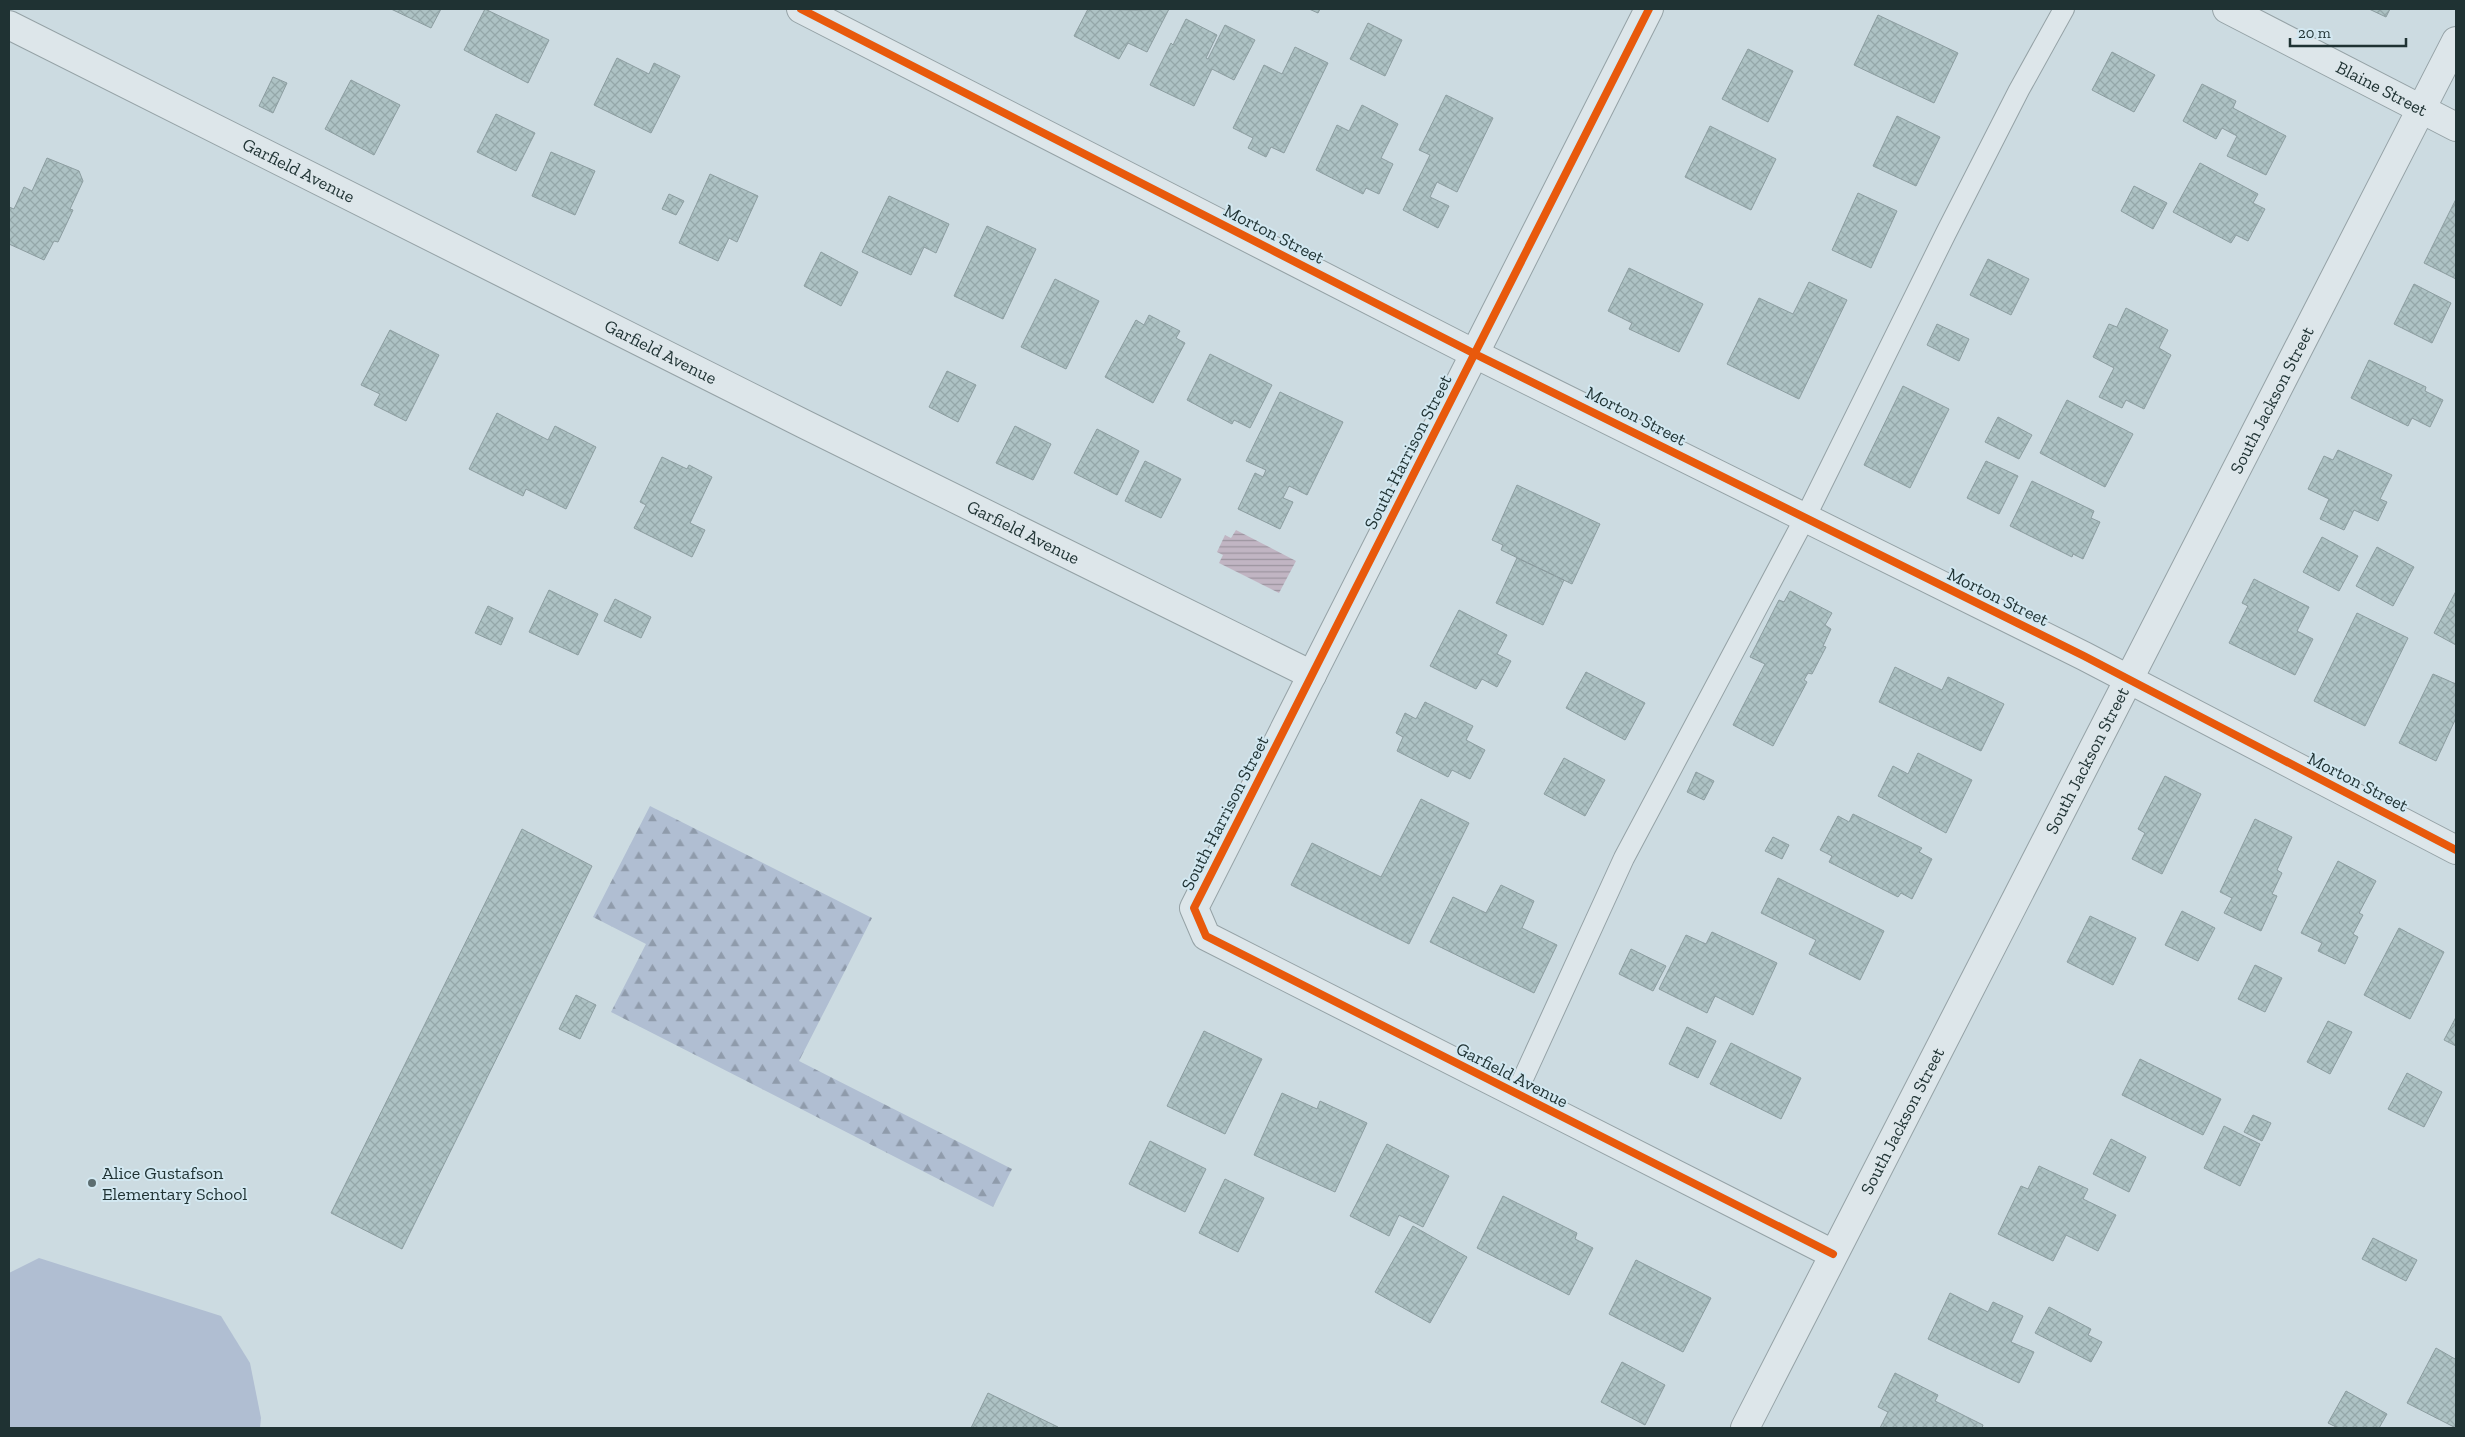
<svg xmlns="http://www.w3.org/2000/svg" width="2465" height="1437" font-family="'Zilla Slab',serif">
  <style>
    .forest { fill: url(#forest-firs) }
    .pitch { fill: #b0bed2 }
    .water { fill: url(#water-rules) }
    .building { fill: url(#building-cross-hatch); stroke: #8c9da0 }
    .lines { fill: none; stroke-linecap: round; stroke-linejoin: round }
    .lane-casing { stroke: #95a2a6; stroke-width: 22 }
    .street-casing { stroke: #95a2a6; stroke-width: 30 }
    .lane { stroke: #dde6ea; stroke-width: 20 }
    .street { stroke: #dde6ea; stroke-width: 28 }
    .cycleway-casing { stroke: #d3e8f1; stroke-width: 11 }
    .cycleway { stroke: #e8590c; stroke-width: 8 }
    .poi-dot { fill: #5c6d70; stroke: #d3e8f1; stroke-width: 2 }
    .labels { text-anchor: middle; stroke-width: 4; stroke-linejoin: round; paint-order: stroke }
    .street-label { font-size: 18px; fill: #1f3233; stroke: #d3e8f1 }
    .poi-label { font-size: 18px; fill: #1f3233; stroke: #d3e8f1; text-anchor: start }
  </style>
  <defs>
    <pattern id="forest-firs" width="22" height="20" patternUnits="userSpaceOnUse" patternTransform="scale(1.25)"><rect width="22" height="20" fill="#b0bed2"/><path d="M5 1l3.5 6h-7zM16 11l3.5 6h-7z" fill="#8f9bab"/></pattern>
    <pattern id="water-rules" width="6" height="5" patternUnits="userSpaceOnUse" patternTransform="scale(1.25)"><rect width="6" height="5" fill="#c1b5c3"/><path d="M0 2.5h6" fill="none" stroke="#9c949f"/></pattern>
    <pattern id="building-cross-hatch" width="8" height="8" patternUnits="userSpaceOnUse" patternTransform="scale(1.25)"><rect width="8" height="8" fill="#adc2c4"/><path d="M0 0l8 8M0 8l8-8" fill="none" stroke="#94a7a9"/></pattern>
  </defs>
  <rect width="100%" height="100%" fill="#ccdbe1"/>
  <path class="forest" d="M650,806L872,918L799,1061L1012,1169L993,1207L611,1012L646,944L593,917Z"/>
  <path class="pitch" d="M39,1258L221,1316L250,1363L261,1418L260,1428H9V1273Z"/>
  <path class="water" d="M1236,530L1296,561L1279,593L1219,563L1223,555L1217,552L1225,535L1231,538Z"/>
  <path class="building" d="M391,9H441L431,28Z
    M485,9L549,40L528,83L464,50Z
    M1088,9L1136,10L1169,9L1147,52L1128,43L1119,59L1074,36Z
    M1309,9H1320L1318,13Z
    M2369,9H2390L2386,17Z
    M1878,15L1958,53L1934,103L1854,65Z
    M1186,19L1217,35L1206,58L1208,59L1225,25L1255,40L1234,80L1212,69L1194,106L1150,85L1171,43L1173,45Z
    M1368,23L1402,40L1385,76L1350,59Z
    M1295,47L1328,63L1284,153L1271,147L1266,157L1248,148L1253,138L1233,128L1264,65L1282,74Z
    M1748,49L1793,71L1768,122L1722,99Z
    M2112,52L2155,75L2134,112L2092,90Z
    M617,58L649,74L654,63L680,76L651,133L594,105Z
    M273,77L287,83L273,113L259,106Z
    M351,80L400,105L374,155L325,129Z
    M2202,84L2236,101L2233,108L2286,136L2266,175L2227,156L2237,136L2222,128L2216,139L2183,121Z
    M1446,95L1493,118L1457,192L1437,182L1430,197L1449,206L1438,228L1403,210L1430,155L1419,150Z
    M1362,105L1398,124L1381,158L1393,164L1379,194L1366,188L1363,194L1316,170L1337,125L1349,131Z
    M496,114L535,133L516,171L477,152Z
    M1897,116L1940,137L1916,186L1873,166Z
    M1710,126L1776,159L1751,210L1685,177Z
    M551,152L595,171L575,215L532,196Z
    M47,158L79,171L83,181L70,209L73,210L58,242L54,241L44,260L9,244V207L14,209L24,187L32,191Z
    M2200,163L2258,194L2253,203L2265,209L2248,241L2236,235L2231,243L2173,212Z
    M710,174L758,196L737,242L729,238L718,261L679,243Z
    M2134,186L2167,203L2153,229L2121,211Z
    M1858,193L1897,211L1871,268L1832,250Z
    M669,194L684,201L676,215L662,209Z
    M889,196L949,224L936,253L924,247L911,275L862,252Z
    M2456,199V279L2424,263Z
    M987,226L1036,249L1003,319L954,296Z
    M821,252L858,272L841,306L804,286Z
    M1988,259L2029,279L2011,315L1970,295Z
    M1629,268L1703,304L1679,352L1629,329L1632,323L1608,311Z
    M1055,279L1099,301L1066,369L1021,347Z
    M1809,282L1847,300L1799,399L1727,364L1759,298L1793,314Z
    M2414,284L2451,303L2432,343L2394,324Z
    M2126,308L2168,330L2159,348L2171,355L2144,409L2126,400L2122,408L2099,397L2114,368L2093,357L2109,324L2117,327Z
    M1149,315L1180,331L1176,338L1185,343L1153,403L1105,377L1136,320L1144,325Z
    M1937,324L1969,339L1959,361L1927,345Z
    M390,330L439,355L406,421L374,405L380,394L361,385Z
    M1210,354L1272,385L1250,428L1234,420L1232,424L1187,400Z
    M2369,360L2426,387L2425,391L2443,400L2430,427L2412,418L2408,426L2351,398Z
    M947,371L976,385L958,422L929,407Z
    M1903,386L1949,409L1910,488L1864,465Z
    M1280,392L1343,422L1307,495L1289,486L1283,498L1293,502L1280,529L1238,509L1255,473L1263,477L1266,470L1246,461Z
    M2067,400L2133,434L2105,487L2040,453Z
    M497,413L548,440L555,426L596,447L566,509L526,489L523,496L469,469Z
    M1998,417L2032,435L2019,459L1985,442Z
    M1015,426L1051,444L1033,480L996,463Z
    M1097,429L1139,451L1117,495L1074,473Z
    M2338,450L2392,475L2380,499L2387,502L2378,521L2354,510L2344,530L2320,519L2329,499L2308,489L2324,456L2333,460Z
    M662,457L687,469L689,465L712,477L690,523L705,530L692,557L634,528L646,505L640,502Z
    M1145,461L1181,479L1161,518L1125,501Z
    M1986,461L2018,476L1999,514L1967,498Z
    M2032,481L2094,511L2091,518L2100,522L2083,559L2073,554L2072,557L2010,526Z
    M1517,485L1600,524L1572,584L1501,550L1503,545L1492,540Z
    M2322,537L2358,556L2339,591L2303,572Z
    M2377,547L2414,567L2393,606L2356,586Z
    M1517,558L1564,580L1543,625L1496,603Z
    M2254,579L2309,607L2297,631L2313,639L2295,675L2229,643L2248,606L2242,603Z
    M549,590L598,614L578,655L529,632Z
    M1790,591L1832,613L1825,625L1831,629L1823,646L1826,647L1812,674L1808,673L1804,680L1807,682L1773,746L1733,725L1765,664L1750,657L1779,600L1784,602Z
    M2456,591V645L2434,633Z
    M615,599L651,617L641,638L604,621Z
    M488,606L513,618L501,645L475,633Z
    M1459,610L1507,635L1497,654L1511,661L1497,687L1482,679L1476,689L1430,666Z
    M2357,613L2408,638L2365,726L2314,701Z
    M1895,667L1942,690L1948,677L2004,704L1981,751L1879,702Z
    M1586,672L1645,703L1625,740L1566,708Z
    M2433,674L2456,684V718L2436,761L2399,743Z
    M1425,702L1473,726L1466,740L1485,750L1470,779L1452,770L1448,777L1397,751L1403,737L1396,733L1405,713L1416,719Z
    M1918,753L1972,780L1946,833L1878,796L1893,766L1908,774Z
    M1564,758L1605,780L1585,816L1544,794Z
    M1696,772L1714,781L1704,800L1687,792Z
    M2165,776L2201,794L2162,874L2132,859L2145,833L2138,829Z
    M1421,799L1469,823L1409,944L1291,885L1312,843L1381,877Z
    M1853,814L1922,848L1919,852L1932,859L1912,899L1901,893L1898,897L1829,862L1832,856L1820,850L1838,816L1849,822Z
    M2255,819L2292,837L2277,870L2282,873L2272,894L2277,896L2261,931L2224,913L2232,898L2220,892Z
    M522,829L592,866L402,1249L331,1213Z
    M1773,837L1789,845L1782,859L1765,851Z
    M2338,861L2376,881L2359,913L2363,915L2353,934L2358,937L2345,964L2318,951L2322,943L2301,933Z
    M1778,878L1884,931L1860,980L1809,954L1816,940L1761,913Z
    M1501,885L1534,901L1522,928L1557,945L1534,993L1430,942L1453,897L1486,913Z
    M2182,911L2215,928L2198,961L2165,945Z
    M2090,916L2136,938L2113,985L2067,962Z
    M2399,928L2444,952L2410,1019L2364,995Z
    M1712,932L1777,963L1753,1015L1715,996L1707,1013L1659,989L1686,935L1706,944Z
    M1631,949L1666,966L1653,991L1619,974Z
    M2255,965L2282,978L2265,1012L2238,999Z
    M576,995L596,1005L580,1039L559,1029Z
    M2456,1017V1046L2444,1040Z
    M2328,1021L2352,1032L2330,1074L2307,1062Z
    M1687,1027L1716,1041L1698,1078L1669,1064Z
    M1204,1031L1262,1059L1225,1134L1167,1106Z
    M1731,1043L1801,1078L1781,1119L1710,1084Z
    M2140,1059L2221,1099L2203,1135L2122,1095Z
    M2407,1073L2442,1092L2424,1127L2388,1109Z
    M1282,1093L1317,1109L1320,1101L1367,1123L1335,1192L1254,1155Z
    M2253,1115L2271,1123L2262,1141L2244,1132Z
    M2224,1126L2260,1144L2240,1186L2204,1168Z
    M2111,1139L2146,1157L2129,1192L2093,1174Z
    M1150,1141L1206,1169L1185,1212L1129,1184Z
    M1387,1144L1449,1176L1423,1227L1399,1215L1389,1236L1350,1216Z
    M2039,1166L2088,1189L2083,1199L2116,1215L2098,1251L2066,1235L2053,1261L1998,1234L2021,1186L2028,1189Z
    M1225,1179L1264,1198L1238,1252L1199,1233Z
    M1503,1196L1577,1233L1575,1239L1593,1248L1569,1295L1477,1248Z
    M1413,1226L1467,1257L1430,1323L1375,1292Z
    M2373,1238L2417,1260L2406,1281L2362,1259Z
    M1636,1260L1711,1298L1683,1352L1609,1314Z
    M1950,1293L1988,1312L1993,1302L2023,1316L2011,1342L2034,1352L2019,1383L1928,1339Z
    M2049,1307L2091,1329L2088,1335L2102,1342L2091,1362L2035,1333Z
    M2436,1348L2455,1359L2456,1356V1428L2407,1403Z
    M1622,1362L1665,1385L1645,1425L1601,1402Z
    M1895,1373L1938,1395L1935,1401L1983,1425L1982,1428H1880L1888,1412L1878,1407Z
    M2346,1391L2387,1414L2379,1428H2338L2328,1423Z
    M988,1393L1058,1427V1428H971Z"/>
  <g class="lines">
    <defs>
      <path id="lane" d="M1516,1094L1624,858L1805,518L1946,233L2019,90L2064,9"/>
      <g id="street">
        <path d="M801,9L1475,354L2084,656L2456,850"/>
        <path d="M1649,9L1194,908L1206,936L1833,1254"/>
        <path id="s1" d="M2227,9L2456,127"/>
        <path id="s2" d="M9,25L804,424L1312,675"/>
        <path id="s3" d="M1745,1428L2456,41"/>
      </g>
    </defs>
    <use href="#lane" class="lane-casing"/>
    <use href="#street" class="street-casing"/>
    <use href="#lane" class="lane"/>
    <use href="#street" class="street"/>
    <defs>
      <path id="cycleway" d="M801,9L1475,354L2084,656L2456,850
        M1649,9L1194,908L1206,936L1833,1254"/>
    </defs>
    <use href="#cycleway" class="cycleway-casing"/>
    <use href="#cycleway" class="cycleway"/>
  </g>
  <circle class="poi-dot" cx="92" cy="1183" r="5"/>
  <g class="labels">
    <g class="street-label">
      <text dy="6" stroke="none"><textPath href="#s1" startOffset="174">Blaine Street</textPath></text>
      <text dy="6" stroke="none"><textPath href="#s2" startOffset="324">Garfield Avenue</textPath></text>
      <text transform="translate(1274 234) rotate(27)" y="6">Morton Street</text>
      <text dy="6" stroke="none"><textPath href="#s2" startOffset="729">Garfield Avenue</textPath></text>
      <text dy="6" stroke="none"><textPath href="#s3" startOffset="1155">South Jackson Street</textPath></text>
      <text transform="translate(1636 416) rotate(27)" y="6">Morton Street</text>
      <text transform="translate(1408 452) rotate(-63)" y="6">South Harrison Street</text>
      <text dy="6" stroke="none"><textPath href="#s2" startOffset="1134">Garfield Avenue</textPath></text>
      <text transform="translate(1998 597) rotate(26)" y="6">Morton Street</text>
      <text dy="6" stroke="none"><textPath href="#s3" startOffset="750">South Jackson Street</textPath></text>
      <text transform="translate(2358 782) rotate(27)" y="6">Morton Street</text>
      <text transform="translate(1225 813) rotate(-63)" y="6">South Harrison Street</text>
      <text transform="translate(1512 1075) rotate(27)" y="6">Garfield Avenue</text>
      <text dy="6" stroke="none"><textPath href="#s3" startOffset="345">South Jackson Street</textPath></text>
    </g>
    <g class="poi-label">
      <text x="102" y="1179">Alice Gustafson<tspan x="102" dy="21">Elementary School</tspan></text>
    </g>
  </g>
  <rect width="2465" height="1437" fill="none" stroke="#1f3233" stroke-width="20"/>
  <path d="M2290 38v8h116v-8" fill="none" stroke="#1f3233" stroke-width="2.5"/>
  <text x="2298" y="38" font-size="15" fill="#1f3233" stroke="#d3e8f1" stroke-width="4" paint-order="stroke">20 m</text>
</svg>
